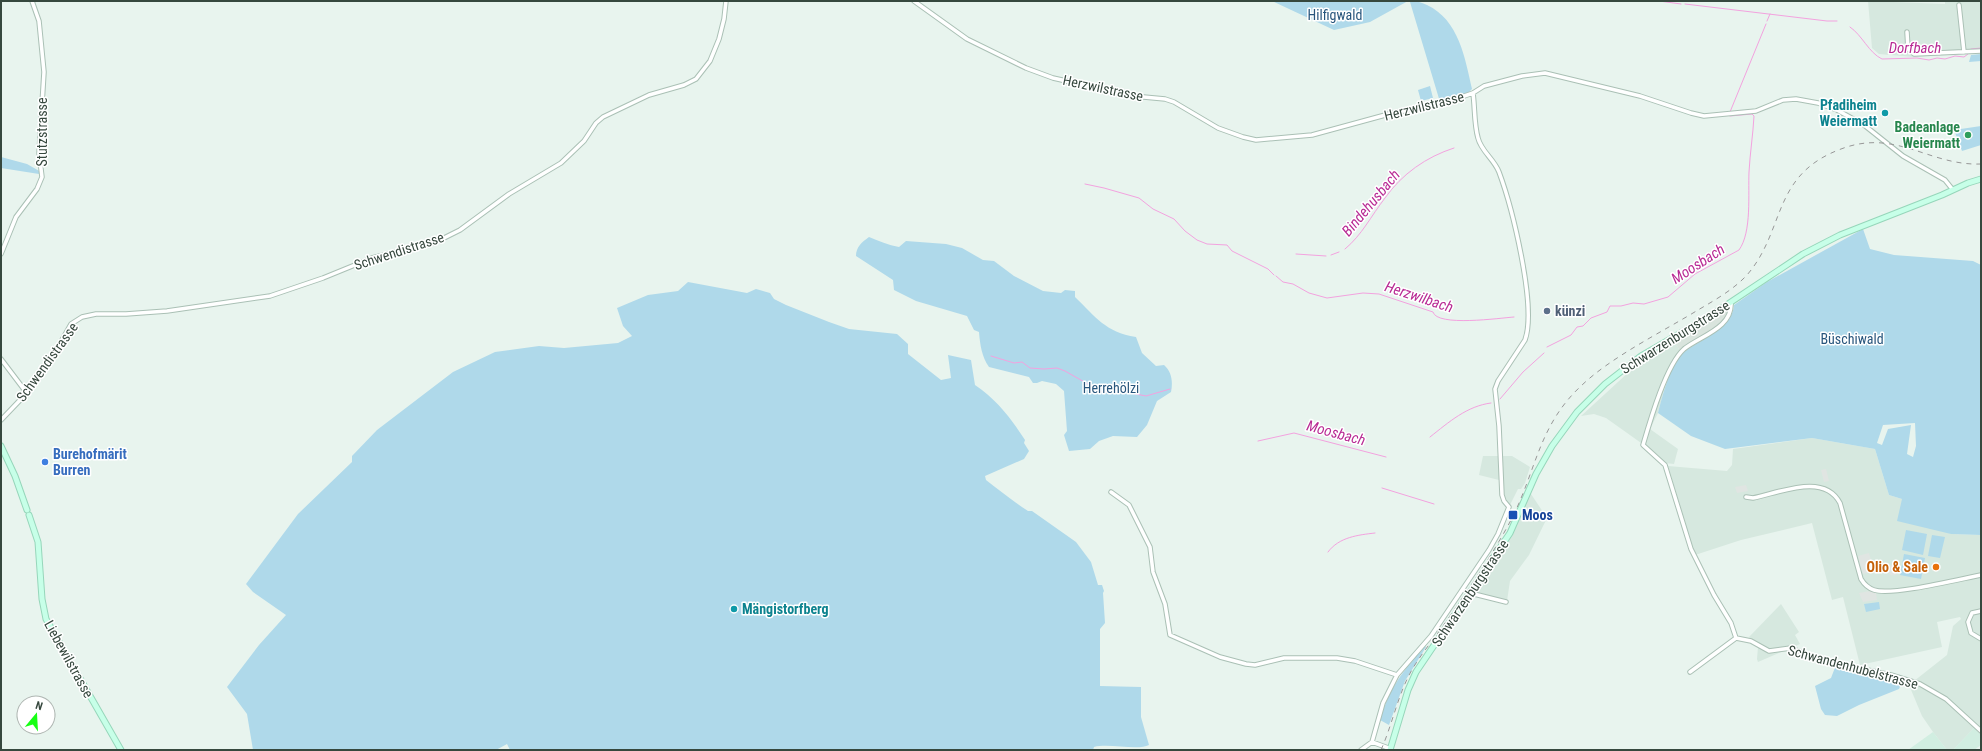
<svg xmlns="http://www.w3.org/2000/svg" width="1982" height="751" font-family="'Roboto Condensed',sans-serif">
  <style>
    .residential { fill: #d6e8df }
    .industrial { fill: #d9e4dd }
    .education { fill: #d1eee1 }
    .green { fill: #afd9ea; fill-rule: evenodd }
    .parking { fill: #e0e5e2 }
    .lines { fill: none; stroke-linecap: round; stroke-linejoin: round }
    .stream { stroke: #f3a2df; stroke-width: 1 }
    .street-casing { stroke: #aac0b5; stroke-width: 5.5 }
    .secondary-casing { stroke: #96d6ba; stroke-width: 7 }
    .street { stroke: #fff; stroke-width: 3.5 }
    .secondary { stroke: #c7ffe8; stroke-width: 5 }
    .rail { stroke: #979797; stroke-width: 1; stroke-dasharray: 5 5; stroke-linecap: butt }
    .culture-dot { fill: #0f9aa8; stroke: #fff; stroke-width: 1.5 }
    .leisure-dot { fill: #2e9e5b; stroke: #fff; stroke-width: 1.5 }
    .service-dot { fill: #5c6f8a; stroke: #fff; stroke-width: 1.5 }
    .shop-dot { fill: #3f7fe0; stroke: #fff; stroke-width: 1.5 }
    .transit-dot { fill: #1a4fb4; stroke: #fff; stroke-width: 1.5 }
    .food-dot { fill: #e8710a; stroke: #fff; stroke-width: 1.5 }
    .labels { text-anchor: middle; stroke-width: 3; stroke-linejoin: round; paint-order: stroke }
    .park-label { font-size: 14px; fill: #27557c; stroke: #fff }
    .street-label { font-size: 14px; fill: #36483e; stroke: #fff }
    .culture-label { font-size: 14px; font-weight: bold; fill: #0d838f; stroke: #fff; text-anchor: end }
    .leisure-label { font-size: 14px; font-weight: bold; fill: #27864d; stroke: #fff; text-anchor: end }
    .service-label { font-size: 14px; font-weight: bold; fill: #4e5e75; stroke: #fff; text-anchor: start }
    .shop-label { font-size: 14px; font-weight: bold; fill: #366cbe; stroke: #fff; text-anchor: start }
    .transit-label { font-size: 14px; font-weight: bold; fill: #164399; stroke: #fff; text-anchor: start }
    .food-label { font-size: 14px; font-weight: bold; fill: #c56008; stroke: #fff; text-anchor: end }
    .water-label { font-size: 15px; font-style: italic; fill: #b82b94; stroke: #fff }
  </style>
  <rect width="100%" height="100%" fill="#e8f4ee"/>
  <path class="residential" d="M1868,1L1945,4V1H1981V53L1914,57L1879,54L1872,48Z
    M1674,341L1682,354L1666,383L1658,413L1650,429L1678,449L1674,464L1665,463L1658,455L1606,418L1594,414L1581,416L1643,359Z
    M1812,438L1875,449L1889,495L1902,499L1951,534L1981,535V735L1974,728L1953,750H1947L1933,732L1922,716L1909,685L1947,655L1953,626L1961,619L1960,617L1937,622L1942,647L1860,665L1843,597L1832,600L1812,523L1741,540L1695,555L1668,466L1727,471L1732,465L1733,449Z
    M1483,456H1512L1530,467L1525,483L1521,489H1518L1509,507L1505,499L1503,481L1479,475Z
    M1529,491L1547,518L1529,555L1510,581L1507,601L1470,593L1504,543Z
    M1781,604L1799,632L1795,635L1800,644L1758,662L1757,659L1758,647L1749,637Z"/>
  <path class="industrial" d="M1730,307L1727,315L1714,330L1686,347L1682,354L1674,341Z"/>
  <path class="education" d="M1974,728L1981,735V745L1974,750H1953Z
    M1933,732L1947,750H1908Z"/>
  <path class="green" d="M1272,1H1408L1370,22L1334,30Z
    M1412,1C1418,1 1422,3 1427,5C1459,20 1465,58 1472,89L1469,92L1456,97L1454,95V98L1440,102L1410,2Z
    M1981,54V61L1969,62L1971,55Z
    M1430,86L1433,98L1421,101L1418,90Z
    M1981,126V145L1962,151L1954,130Z
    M1,157L27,164L41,172L39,174L1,168Z
    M1863,229L1870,249L1894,255L1973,261L1981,265V535L1951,534L1897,521L1902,499L1889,495L1875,449L1812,438L1725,449L1691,436L1658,413C1662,397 1670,365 1682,354C1697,341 1733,328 1734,305L1767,282ZM1915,423L1916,446L1913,457L1907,454L1911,425L1888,429L1882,445L1877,443L1883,425Z
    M869,237C879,241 888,245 899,247L906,241L946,244L962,248L983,260L994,261L1014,276L1043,291L1061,293L1065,290L1075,291V297C1096,317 1105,332 1136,337L1142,353L1156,366L1164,365C1172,372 1173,382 1171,392L1157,401L1147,425L1137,437L1113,436L1099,441L1090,449L1069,451L1064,435L1067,431L1064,391L1056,384L1042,381L1037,383H1033L1029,377L989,367C982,357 980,345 979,332L974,330L967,316L916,301L894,290L893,280L856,256C856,247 862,242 869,237Z
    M688,282L747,293L756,289L770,293L774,299L786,305L829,322L849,329L897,334L908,344V354L941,380L951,378L948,355L971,360L975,385C997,400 1010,417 1025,440L1024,443L1029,451L1024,459L985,476L986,480C1000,491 1013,501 1028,511H1032L1076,542L1091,562L1098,585H1102L1104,591L1103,593L1105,623L1100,629V686L1141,687V717L1149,745C1138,751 1109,743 1094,747L1093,750H510L507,744L496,750H253L247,714L227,687L259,645L286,615L253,592L246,584L298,514L352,462V456L377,430L453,372L495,352L539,346L564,348L618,343L632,336L623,326L617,308L648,295L678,291Z
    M1906,530L1927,534L1923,555L1902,550Z
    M1932,535L1945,537L1940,558L1928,556Z
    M1904,554L1925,558L1921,579L1900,575Z
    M1879,602L1880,609L1866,612L1864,604Z
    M1425,646L1426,647L1405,681L1389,725L1380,720C1390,687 1403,671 1425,646Z
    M1836,665L1904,678L1899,689L1859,705L1837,716L1825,715L1821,709L1815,686L1831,678Z"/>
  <path class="parking" d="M1826,469L1829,481L1824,482L1821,470Z
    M1746,485L1748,491L1737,493L1735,487Z
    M1869,553L1874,571L1863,574L1858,556Z
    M1878,562L1887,564L1885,573L1875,572Z
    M1887.5 570a5.5 5.5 0 1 1 11 0a5.5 5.5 0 1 1-11 0Z
    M1870,591L1876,593L1877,600L1863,602L1859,593Z"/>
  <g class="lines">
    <path class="stream" d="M1659,1L1681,4
      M1685,4L1827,21H1837
      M1767,21L1770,14
      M1850,27C1862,35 1869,53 1882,59L1917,58L1929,60L1937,58L1945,59L1955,56L1964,57L1968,54
      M1971,49L1981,48
      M1730,112L1766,24
      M1085,184L1104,188L1139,198L1153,209L1174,219L1185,231L1197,240L1207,244L1227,245L1232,251L1268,269L1274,275
      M1345,249C1362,235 1371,216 1385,198C1402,174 1426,157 1454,148
      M1296,254L1326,256
      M1331,255L1339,252
      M1276,276L1283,282L1293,284L1309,293L1327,298L1363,293L1379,294L1433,312C1437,327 1500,318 1514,317
      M1547,347L1571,335L1577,327L1583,326L1591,318L1607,312L1610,306H1621L1633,303L1644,304L1668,297L1695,274L1739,250C1752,232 1748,193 1749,172C1750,153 1753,135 1754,116L1752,114L1730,116
      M991,356L1014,363L1022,362L1030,368L1044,369L1057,368L1065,371L1102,392H1126L1146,396L1170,389
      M1500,399L1523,372L1544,353
      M1430,437C1449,422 1467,406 1491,403
      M1258,441L1294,433L1386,457
      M1382,488L1434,504
      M1328,552C1339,537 1358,535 1375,533"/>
    <defs>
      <path id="street" d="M914,1L967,39L1026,68L1053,78L1133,96L1165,99L1174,102L1218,128L1243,137L1256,140L1312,135L1389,114L1447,102L1473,93L1484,86L1522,76L1545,73L1640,96L1691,113L1704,116L1756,111L1783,100L1796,99L1818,103L1837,110L1864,125L1903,156L1945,180L1953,190
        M1959,5L1964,52
        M1907,32L1908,49L1914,54L1981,51
        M1,254L16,217L37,189L42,177L39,153L44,72L39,21L32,1
        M1731,302C1733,328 1700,336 1684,349C1666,365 1650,421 1643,445L1665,465L1691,549L1714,595L1731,623L1736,638
        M1,359L26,392
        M1,420L23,397L58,347L71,324L82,317L96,314H126L167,311L270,296L323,278L372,258L436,242L460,230L509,194L561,163L584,141L596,123L603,117L649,95L684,85L696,79L710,61L719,39L724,19L726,1
        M1111,492L1129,505L1150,547L1153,572L1165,604L1170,635L1220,657L1246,664L1255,665L1284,658H1337L1355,661L1397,675
        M1746,497L1753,498C1779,493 1824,472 1840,503L1861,579C1864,584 1868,588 1874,590C1892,596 1960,579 1981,575
        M1470,593L1506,602
        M1981,611L1972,613L1968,622L1971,633L1981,639
        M1736,638L1751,641L1769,651L1791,648L1820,660L1891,675L1920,684L1946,699L1981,731
        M1690,672L1736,638
        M1372,742L1391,749
        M1361,750L1372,742L1383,703L1397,675L1431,636L1489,550L1498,534L1509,507L1504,501L1502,495L1499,426L1495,389L1498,381L1525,340C1537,306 1512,207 1499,172C1494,159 1481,151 1478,138C1474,124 1475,108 1473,93"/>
      <path id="secondary" d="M1,446L15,476L27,510
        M29,515L38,542L42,599L46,619L121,750
        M1390,750L1408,690L1416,672L1510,533L1536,474L1552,446L1577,412L1605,384L1641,356L1710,316L1803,254L1840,235L1942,195L1968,183L1981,179"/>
    </defs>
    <use href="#street" class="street-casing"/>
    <use href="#secondary" class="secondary-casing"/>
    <use href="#street" class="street"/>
    <use href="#secondary" class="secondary"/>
    <path class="rail" d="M1381,750C1393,723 1398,693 1413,668C1422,653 1433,640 1443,626C1466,593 1492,556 1511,520C1536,472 1538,426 1581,386C1611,357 1662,332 1698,310C1715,300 1733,290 1747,275C1786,230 1771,175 1841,149C1896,128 1929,166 1981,164"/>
  </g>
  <g class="culture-dot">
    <circle cx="1885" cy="113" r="4"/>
    <circle cx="734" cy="609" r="4"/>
  </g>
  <circle class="leisure-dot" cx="1968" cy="135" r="4"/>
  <circle class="service-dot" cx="1547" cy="311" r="4"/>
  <circle class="shop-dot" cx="45" cy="462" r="4"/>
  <rect class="transit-dot" x="1508" y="510" width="10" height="10" rx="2"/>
  <circle class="food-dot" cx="1936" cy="567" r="4"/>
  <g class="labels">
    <g class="park-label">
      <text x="1335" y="20">Hilfigwald</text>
      <text x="1852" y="344">Büschiwald</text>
      <text x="1111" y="393">Herrehölzi</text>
    </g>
    <g class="street-label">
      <text transform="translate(1103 88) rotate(12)" y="5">Herzwilstrasse</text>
      <text transform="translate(1424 106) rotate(-14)" y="5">Herzwilstrasse</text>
      <text transform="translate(42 132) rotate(-90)" y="5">Stutzstrasse</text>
      <text transform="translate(399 251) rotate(-18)" y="5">Schwendistrasse</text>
      <text transform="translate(1675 337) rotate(-32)" y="5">Schwarzenburgstrasse</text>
      <text transform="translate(47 362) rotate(-54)" y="5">Schwendistrasse</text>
      <text transform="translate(1470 593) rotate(-56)" y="5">Schwarzenburgstrasse</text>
      <text transform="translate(69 659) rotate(61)" y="5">Liebewilstrasse</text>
      <text transform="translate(1853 667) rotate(15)" y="5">Schwandenhubelstrasse</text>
    </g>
    <g class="culture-label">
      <text x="1877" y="110">Pfadiheim<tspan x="1877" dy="16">Weiermatt</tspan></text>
      <text x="742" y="614" text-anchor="start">Mängistorfberg</text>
    </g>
    <g class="leisure-label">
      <text x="1960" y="132">Badeanlage<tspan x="1960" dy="16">Weiermatt</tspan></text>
    </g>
    <g class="service-label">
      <text x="1555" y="316">künzi</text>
    </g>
    <g class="shop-label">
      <text x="53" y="459">Burehofmärit<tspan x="53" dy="16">Burren</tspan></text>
    </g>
    <g class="transit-label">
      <text x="1522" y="520">Moos</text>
    </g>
    <g class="food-label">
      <text x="1928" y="572">Olio &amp; Sale</text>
    </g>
    <g class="water-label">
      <text x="1915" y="53">Dorfbach</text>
      <text transform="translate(1371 203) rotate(-50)" y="5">Bindehusbach</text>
      <text transform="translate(1698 264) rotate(-33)" y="5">Moosbach</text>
      <text transform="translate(1419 297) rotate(18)" y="5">Herzwilbach</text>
      <text transform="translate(1336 433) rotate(15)" y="5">Moosbach</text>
    </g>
  </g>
  <rect width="1982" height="751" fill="none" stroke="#36483e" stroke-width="4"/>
  <g transform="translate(36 715) rotate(18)"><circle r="19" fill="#ffffff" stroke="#afb6b2"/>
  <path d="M0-3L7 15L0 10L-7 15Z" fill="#17ff14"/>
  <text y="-6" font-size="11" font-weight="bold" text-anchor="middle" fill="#36483e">N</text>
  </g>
</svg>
